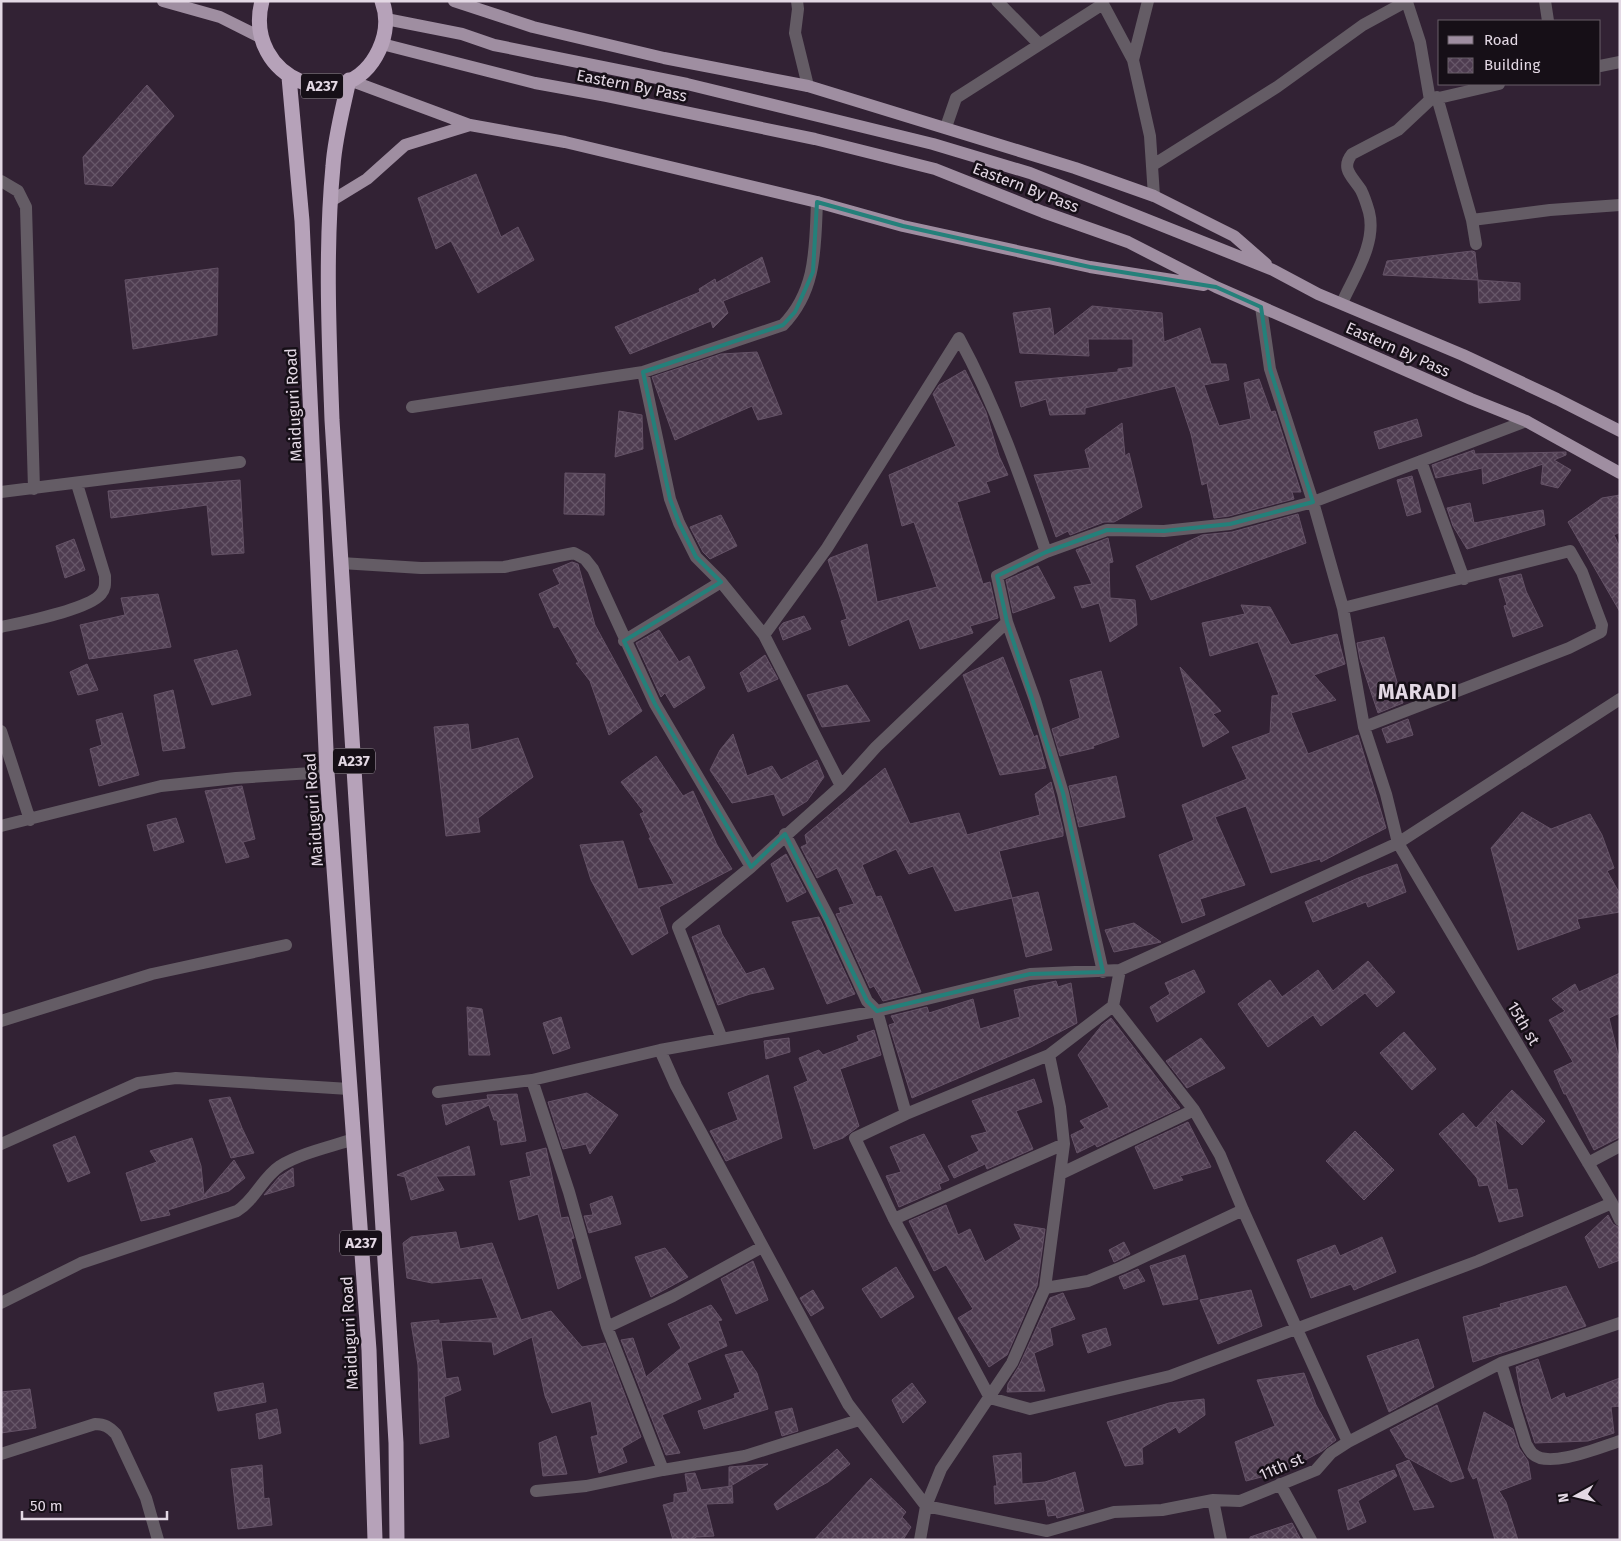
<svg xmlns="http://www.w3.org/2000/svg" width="1621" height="1541" font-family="'Fira Sans',sans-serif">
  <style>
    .building { fill: url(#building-cross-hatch); stroke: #645266 }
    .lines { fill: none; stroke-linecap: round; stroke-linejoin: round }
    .minor { stroke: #645c65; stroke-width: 12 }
    .major { stroke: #9f8ea1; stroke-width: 12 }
    .highway { stroke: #b6a2b9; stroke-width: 15 }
    .marked { fill: none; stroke: #24807a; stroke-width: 4; stroke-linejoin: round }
    .labels { text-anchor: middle; stroke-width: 5; stroke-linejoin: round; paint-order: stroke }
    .shield { fill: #160f17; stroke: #a69ca6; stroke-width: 1 }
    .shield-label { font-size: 15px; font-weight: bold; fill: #e3d8e4 }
    .street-label { font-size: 16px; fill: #e3d8e4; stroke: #160f17 }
    .district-label { font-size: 21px; font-weight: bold; letter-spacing: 1px; fill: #e3d8e4; stroke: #160f17 }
  </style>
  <defs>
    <pattern id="building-cross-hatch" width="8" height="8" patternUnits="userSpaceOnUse" patternTransform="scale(1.25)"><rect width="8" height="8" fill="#4e3c50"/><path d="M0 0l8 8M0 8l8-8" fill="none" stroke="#675769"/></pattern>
  </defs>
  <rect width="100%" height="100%" fill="#322234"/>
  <path class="building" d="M147,85L174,116L112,186L85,184L83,157Z
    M476,174L501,237L518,227L534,260L478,293L451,241L436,249L418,198Z
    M1472,251L1475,252L1478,280L1383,275L1387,261Z
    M762,257L770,282L723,301L728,313L713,328L711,321L630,354L615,327L700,292L699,289L715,279L716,283Z
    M218,268L217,335L133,349L125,280Z
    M1478,280L1520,283V300L1479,303Z
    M1092,306L1162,313L1164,342L1200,328L1211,364H1226L1229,380L1204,385L1219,426L1251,419L1244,383L1259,379L1271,412L1275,411L1301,492H1292L1294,499L1229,516L1214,518L1207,483L1202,485L1191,434L1175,386L1085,408V414L1050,415L1046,399L1021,407L1015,382L1118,372V369L1133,367V339H1088L1089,356L1020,353L1013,313L1050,308L1054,336Z
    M757,352L782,414L758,420L752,406L675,440L652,377L721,354Z
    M965,370L986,412L999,456L1008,475L986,482L990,492L957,502L983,584L990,582L998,618L970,626L973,633L920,649L909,619L849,646L841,621L847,619L828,560L830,558L867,544L877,602L937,587L914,522L902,526L889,475L956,446L933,394L939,385Z
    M619,411L642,415L643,449L615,457Z
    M1417,419L1422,436L1379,449L1374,432Z
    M1122,423L1125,456L1129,453L1142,507L1114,522H1104L1070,535L1068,531L1056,537L1034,475L1090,468L1085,450Z
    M1474,450L1475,454L1566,452V455L1554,460L1571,470L1558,488L1541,484L1543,464L1483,484L1482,468L1436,478L1432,465Z
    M565,473L605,474L604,515L564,514Z
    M1412,476L1421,512L1407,516L1397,480Z
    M240,480L244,553L212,555L207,505L111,518L108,491Z
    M1620,495V532L1614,535L1620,548V612L1568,522L1602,498Z
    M1470,503L1474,523L1543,510L1545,525L1467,549L1453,526L1447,508Z
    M1298,514L1306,543L1151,600L1136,566L1202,535L1232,532Z
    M721,515L737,546L710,559L703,552L690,527Z
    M1108,538L1113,562L1109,563L1110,598L1135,600L1137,625L1110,642L1099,603L1082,608L1074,587L1092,584L1076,550Z
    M74,539L85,570L65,578L56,546Z
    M572,562L578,564L595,625L642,711L609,735L590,681L576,663H579L558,626L554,628L539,594L560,584L553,570Z
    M1038,566L1055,598L1013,613L1006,580Z
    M1521,574L1526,591L1543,626L1513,637L1504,606L1507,605L1499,579Z
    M158,594L171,647L89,659L80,625L125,615L121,598Z
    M1241,605L1270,607L1291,645L1337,634L1345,664L1314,675L1336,700L1291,713L1308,754L1358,735L1386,828L1321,862L1320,859L1271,873L1246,806L1215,817L1245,885L1200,899L1205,915L1182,923L1159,855L1194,840L1182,805L1247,779L1232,747L1270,733L1272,696L1279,695L1258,642L1210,656L1202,623L1245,614Z
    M804,616L811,629L783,640L779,628L783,623Z
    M659,630L679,662L689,656L705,688L674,708L665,693L661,697L636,643Z
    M1384,637L1403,703L1378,713L1360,659L1357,643Z
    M237,650L251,695L212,705L194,660Z
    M765,655L778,679L748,692L740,673Z
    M1003,657L1034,737L1037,735L1046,768L1000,775L963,675Z
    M87,664L98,690L78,695L70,672Z
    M1180,667L1221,711L1213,714L1229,732L1203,747Z
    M1101,671L1119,737L1093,746L1094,748L1060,756L1052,729L1080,718L1070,680Z
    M847,685L870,721L822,727L807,695Z
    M173,690L185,748L163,751L154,695Z
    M122,713L139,775L99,786L90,749L102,745L96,720Z
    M1408,719L1413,735L1387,743L1382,729Z
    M468,724L471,750L518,738L533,777L478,818L480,832L446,836L434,727Z
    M733,734L747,776L772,766L781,780L817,760L824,777L807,801L783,816L774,794L732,803L710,770L720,750Z
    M656,756L683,796L693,791L717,845L732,869L659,907L668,933L632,955L591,880L580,845L623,841L638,889L674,884L649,838H651L640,814L644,812L621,782Z
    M885,768L910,824L959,813L967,835L1040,815L1035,794L1051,782L1063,830V836L999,851L1012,898L955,911L933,866L909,874L896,849L862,865L876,897L881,896L921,992L883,1001L874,986L870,988L836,914L841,913L839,908L854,904L837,868L817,878L801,847L807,844L805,835Z
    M1116,776L1125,817L1079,827L1069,786Z
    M242,786L255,839L243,842L249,857L226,863L205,791Z
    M1522,812L1551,829L1590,814L1602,835L1614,868L1607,871L1620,894V912L1577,919L1580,928L1518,950L1491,848Z
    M176,818L184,842L154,851L147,825Z
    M786,854L806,892L787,902L771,864Z
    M1397,864L1406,892L1368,907L1366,902L1313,922L1305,902L1358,878Z
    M1038,892L1052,950L1026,957L1012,898Z
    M819,917L855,994L827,1004L792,922Z
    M1134,923L1161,942L1114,952L1105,930Z
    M719,925L722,934L746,974L764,968L774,989L750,994L718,1005L692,937Z
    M1368,961L1395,992L1377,1007L1365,993L1321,1026L1313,1015L1268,1047L1238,1004L1270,980L1282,997L1318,970L1333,991Z
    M1194,970L1205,992L1157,1022L1150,1007L1170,994L1165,983Z
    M1620,973V1013L1609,1018L1620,1063V1137L1594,1150L1566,1094H1564L1554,1071L1573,1062L1549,1020L1565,1011L1552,999L1575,984L1579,992Z
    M1056,981L1058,987L1071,983L1077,1023L1031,1047L912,1098L889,1025L895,1023L891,1016L927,1007L929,1013L973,999L980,1029L1020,1017L1014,990Z
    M467,1007L482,1009L490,1055H469Z
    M561,1017L570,1048L553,1054L543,1023Z
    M1111,1018L1180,1108L1097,1147L1095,1144L1077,1153L1071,1135L1085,1128L1080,1121L1109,1107L1078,1055L1102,1025Z
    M874,1030L881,1055L840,1069L859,1126L843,1138L814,1149L794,1087L808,1081L799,1058L819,1050L823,1055L859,1041L857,1036Z
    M1404,1032L1436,1069L1412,1090L1380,1053Z
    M789,1038L790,1052L766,1059L764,1041Z
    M1201,1038L1225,1068L1187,1088L1166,1061Z
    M768,1075L782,1138L726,1161L710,1131L738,1120L728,1093Z
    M1034,1079L1042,1102L1016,1111L1033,1149L987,1169L985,1164L954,1178L948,1166L979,1151L971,1136L987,1132L972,1101Z
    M1512,1090L1545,1121L1522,1145L1495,1119L1508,1190L1517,1189L1523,1216L1499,1222L1488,1185L1479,1186L1477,1178L1439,1134L1463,1113L1476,1128Z
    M587,1093L618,1115L590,1154L586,1144L563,1149L548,1102Z
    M517,1094L526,1141L501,1145L497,1120H494L489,1105L446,1125L442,1105L488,1099L487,1095Z
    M230,1097L242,1128L254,1153L231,1158L209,1100Z
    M1188,1122L1211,1167L1180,1176L1183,1180L1154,1189L1135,1147Z
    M1355,1131L1394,1170L1364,1200L1326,1161Z
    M924,1134L949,1180L939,1184L941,1189L899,1207L886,1176L901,1172L890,1147Z
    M75,1136L90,1173L68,1182L53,1145Z
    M192,1138L201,1166L204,1195L234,1160L245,1178L229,1191L168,1210L170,1215L141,1221L126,1173L157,1162L150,1151Z
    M469,1146L475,1175L436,1176L444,1190L411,1200L405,1177L397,1175Z
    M546,1148L561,1218L568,1217L574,1238L571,1239L581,1278L558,1289L538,1214L519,1220L510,1181L531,1176L526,1153Z
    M293,1168L294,1186L264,1195L279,1177Z
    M612,1196L621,1224L589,1233L584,1216L593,1215L590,1204Z
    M946,1205L958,1235L970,1229L985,1262L1021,1239L1014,1224L1045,1229L1037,1286L1007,1355L989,1367L958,1318L973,1309L946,1265L934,1271L909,1221Z
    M1608,1215L1613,1224L1620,1228V1260L1599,1268L1585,1237Z
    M456,1232L460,1249L492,1243L521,1320L551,1311L582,1347L605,1343L641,1437L622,1448L627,1462L599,1473L591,1437L598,1435L591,1401L552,1413L545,1396L532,1337L494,1355L492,1342L441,1340L446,1379L458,1377L461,1390L444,1397L449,1437L420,1444L418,1365L411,1323L439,1320V1324L498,1318L482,1278L432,1283L407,1278L403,1243L411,1237Z
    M1382,1237L1396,1272L1354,1290L1351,1284L1311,1298L1297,1260L1335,1245L1340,1256Z
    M1124,1242L1130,1254L1114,1262L1109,1250Z
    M665,1248L688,1277L651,1297L635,1257Z
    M1185,1255L1198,1299L1163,1305L1150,1266Z
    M753,1261L768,1300L736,1314L721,1279Z
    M896,1267L914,1297L881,1318L862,1289Z
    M1138,1269L1145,1281L1124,1289L1119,1277Z
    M1566,1286L1586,1326L1473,1362L1463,1317L1501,1307L1500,1304Z
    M813,1290L824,1308L811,1316L800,1298Z
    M1251,1290L1262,1326L1218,1344L1200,1300Z
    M1063,1293L1075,1319L1050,1328L1053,1345L1034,1353L1045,1391L1007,1392L1008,1384L1019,1366L1050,1298Z
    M711,1305L722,1320L718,1321L727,1346L687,1363L701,1399L662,1415L680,1453L666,1455L621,1340L633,1338L646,1377L681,1348L668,1324Z
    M1106,1328L1111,1345L1088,1353L1082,1335Z
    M1418,1339L1434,1387L1389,1412L1367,1356Z
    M742,1351L757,1373L768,1409L704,1429L698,1411L735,1398L734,1394L740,1392L725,1355Z
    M1538,1359L1551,1400L1564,1393L1566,1398L1620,1378V1406L1611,1407L1614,1433L1588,1441L1535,1443L1522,1403L1516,1367Z
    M1304,1373L1316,1405L1336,1440L1322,1451L1285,1471L1246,1481L1235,1442L1275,1426L1257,1380Z
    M263,1383L266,1402L218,1411L214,1393Z
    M912,1383L926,1402L903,1423L892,1400Z
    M30,1389L36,1428L1,1433V1392Z
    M1204,1399L1205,1415L1179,1433L1176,1427L1142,1448L1143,1464L1125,1466L1107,1422L1169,1403Z
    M1437,1405L1464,1478L1451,1482L1406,1457L1390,1430Z
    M792,1408L798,1431L782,1436L775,1412Z
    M277,1409L281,1433L259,1439L256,1414Z
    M1484,1412L1513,1429L1519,1448L1528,1461L1531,1479L1499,1491L1506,1502L1518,1540H1495L1477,1477L1473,1479L1468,1469Z
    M556,1436L567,1474L543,1476L539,1443Z
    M837,1449L850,1464L828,1482L777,1510L774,1504Z
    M1021,1453L1022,1484L1045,1482L1075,1472L1084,1511L1057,1518L1056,1515L1048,1516L1045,1499L995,1504L994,1486H997L993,1456Z
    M1409,1460L1434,1507L1414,1510L1396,1465Z
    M768,1464L729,1487V1467Z
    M262,1465L264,1499L269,1498L272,1525L238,1529L231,1469Z
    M1394,1470L1397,1476L1358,1501L1366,1522L1348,1530L1338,1490Z
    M695,1473L701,1490L732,1486L733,1503L706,1504L714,1536L696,1537L692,1540H673L663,1505L674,1502V1494L688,1492L685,1474Z
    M871,1478L906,1512L902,1517L911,1527L903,1540H814Z
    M1292,1523L1301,1540H1250V1537Z"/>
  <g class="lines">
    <path class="minor" d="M797,1L798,9L795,33L808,86
      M997,1L1039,44
      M1545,1L1548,21
      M1133,60L1150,136L1154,196
      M1600,66L1620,62
      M1437,97L1472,220L1476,244
      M1430,100L1499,84
      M946,127L956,98L1103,4L1133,60L1148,1
      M1153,165L1277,87L1363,25L1407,1
      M1,181L18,191L26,207L34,489
      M1472,220L1550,210L1620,205
      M1342,303C1354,276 1377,243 1369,212C1367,205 1364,196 1361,190C1353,177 1340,169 1352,154L1398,130L1430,100L1420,42L1407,2
      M1261,307L1270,369L1313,502L1343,608L1364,727L1386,794L1398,843L1612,1203L1620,1220
      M643,372L670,499L679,523L696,557L721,582L764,635L841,786
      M412,407L643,372L783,325C817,290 815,247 817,202
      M1421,461L1464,579
      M1,492L240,462
      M341,563L421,568L504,567L574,553L585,559L593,569L655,704L751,867
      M1343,608L1570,551L1582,572L1602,625L1601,632L1569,648L1364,727
      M1007,622L1035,700L1063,793L1103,972
      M1,627C23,622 88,610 101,594C106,588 105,583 105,576L77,484
      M764,635L827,548L959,338C996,406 1021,478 1046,552
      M624,641L721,582
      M1,731L30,820
      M1,826L161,786L236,778L327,772
      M785,834L829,918L867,1001L877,1011L906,1114
      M1113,1006L1194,1110L1220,1155L1243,1210L1348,1442
      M1,1021L152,974L286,945
      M722,1039L678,927L751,867L841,786L876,747L1007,622L997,576L1046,552L1107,530L1164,531L1230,524L1313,502L1526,421
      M660,1050L676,1086L848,1404L926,1506L1047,1531L1114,1512L1162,1510L1213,1500L1240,1501L1316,1470L1331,1453L1348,1442L1501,1363L1620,1323
      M1049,1055L906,1114L855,1138L894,1219L990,1398L1030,1409L1170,1376L1478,1261L1612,1203
      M532,1080L569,1192L607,1327L663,1470
      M438,1092L532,1080L660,1050L877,1011L1030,974L1120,970L1398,843L1620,699
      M1,1144L138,1083L176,1078L349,1089
      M1588,1163L1620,1146
      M1060,1174L1194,1110
      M894,1219L1064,1144
      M1045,1288L1088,1281L1122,1267L1243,1210
      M1,1303L81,1263L237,1211C255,1200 262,1178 280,1166C301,1153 330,1147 354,1139
      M607,1327L673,1296L762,1247
      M1501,1363L1526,1444C1528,1447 1530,1452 1533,1454C1549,1469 1601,1447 1620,1441
      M1,1454L95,1424C105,1424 109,1427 116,1434L146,1498L158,1540
      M1280,1484L1311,1540
      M536,1491L586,1486L663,1470L745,1456L859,1420
      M1213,1500L1221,1540
      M920,1540L926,1506L941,1469L1012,1363L1045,1288L1064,1144L1060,1107L1049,1055L1113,1006L1120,970"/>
    <path class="major" d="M163,1L220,17L260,37
      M454,1L533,27L664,58L808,86L1075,168L1154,196L1234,236L1266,264
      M386,19L462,34L494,45L687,84L933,144L1030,173L1273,270L1318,294L1463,355L1557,399L1620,431
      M382,44L535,83L607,96L815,139L935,169L1043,212L1128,242L1216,287L1471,399L1526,421L1620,473
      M349,80L470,125
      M331,201L367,179L405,145L470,125L565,142L817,202L903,226L1090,267L1204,285"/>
    <path class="highway" d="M262,1C242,79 346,121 379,50C386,35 388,17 382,1
      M289,77L302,221L327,772L369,1350L375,1540
      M349,80C343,108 335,137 333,166C325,250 329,336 332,420L390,1340L396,1443L397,1540"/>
  </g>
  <path class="marked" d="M817,202L903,226L1090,267L1216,287L1261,307L1270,369L1313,502L1230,524L1164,531L1107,530L1046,552L997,576L1007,622L1063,793L1103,972L1030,974L877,1011L867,1001L785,834L751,867L655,704L624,641L721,582L696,557L679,523L670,499L643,372L783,325L795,312L813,272Z"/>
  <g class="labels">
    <g class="shield">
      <rect x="301" y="73.5" width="42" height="25" rx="4"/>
      <rect x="333" y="748.5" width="42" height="25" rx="4"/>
      <rect x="340" y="1230.5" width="42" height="25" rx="4"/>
    </g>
    <g class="shield-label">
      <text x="322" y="91">A237</text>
      <text x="354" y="766">A237</text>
      <text x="361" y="1248">A237</text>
    </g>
    <g class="street-label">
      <text transform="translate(632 85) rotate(11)" y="6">Eastern By Pass</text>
      <text transform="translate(1026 187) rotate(21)" y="6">Eastern By Pass</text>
      <text transform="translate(1398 349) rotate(24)" y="6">Eastern By Pass</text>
      <text transform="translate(293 405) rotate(-93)" y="6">Maiduguri Road</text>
      <text transform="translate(313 810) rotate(-94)" y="6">Maiduguri Road</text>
      <text transform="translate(1524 1023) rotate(59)" y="6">15th st</text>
      <text transform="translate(349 1333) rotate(-93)" y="6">Maiduguri Road</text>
      <text transform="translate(1281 1466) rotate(-23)" y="6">11th st</text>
    </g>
    <g class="district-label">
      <text x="1418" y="699">MARADI</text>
    </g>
  </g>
  <rect width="1621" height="1541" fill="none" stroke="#e3d8e4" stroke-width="5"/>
  <rect x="1438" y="20" width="162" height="65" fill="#160f17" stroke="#685f69"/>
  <rect x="1448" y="36" width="25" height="8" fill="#9f8ea1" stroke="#685f69"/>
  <text x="1484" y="45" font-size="15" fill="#e3d8e4">Road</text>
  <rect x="1448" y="58" width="25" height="15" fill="url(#building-cross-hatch)" stroke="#685f69"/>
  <text x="1484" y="70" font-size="15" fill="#e3d8e4">Building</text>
  <g transform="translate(1576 1496) rotate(262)" stroke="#160f17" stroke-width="4" paint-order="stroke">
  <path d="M0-4L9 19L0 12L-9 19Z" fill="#e3d8e4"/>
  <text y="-8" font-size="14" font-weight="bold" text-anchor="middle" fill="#e3d8e4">N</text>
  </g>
  <path d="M22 1511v8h145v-8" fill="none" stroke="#e3d8e4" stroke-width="2.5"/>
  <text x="30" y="1511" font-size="15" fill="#e3d8e4" stroke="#160f17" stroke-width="4" paint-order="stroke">50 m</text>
</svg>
